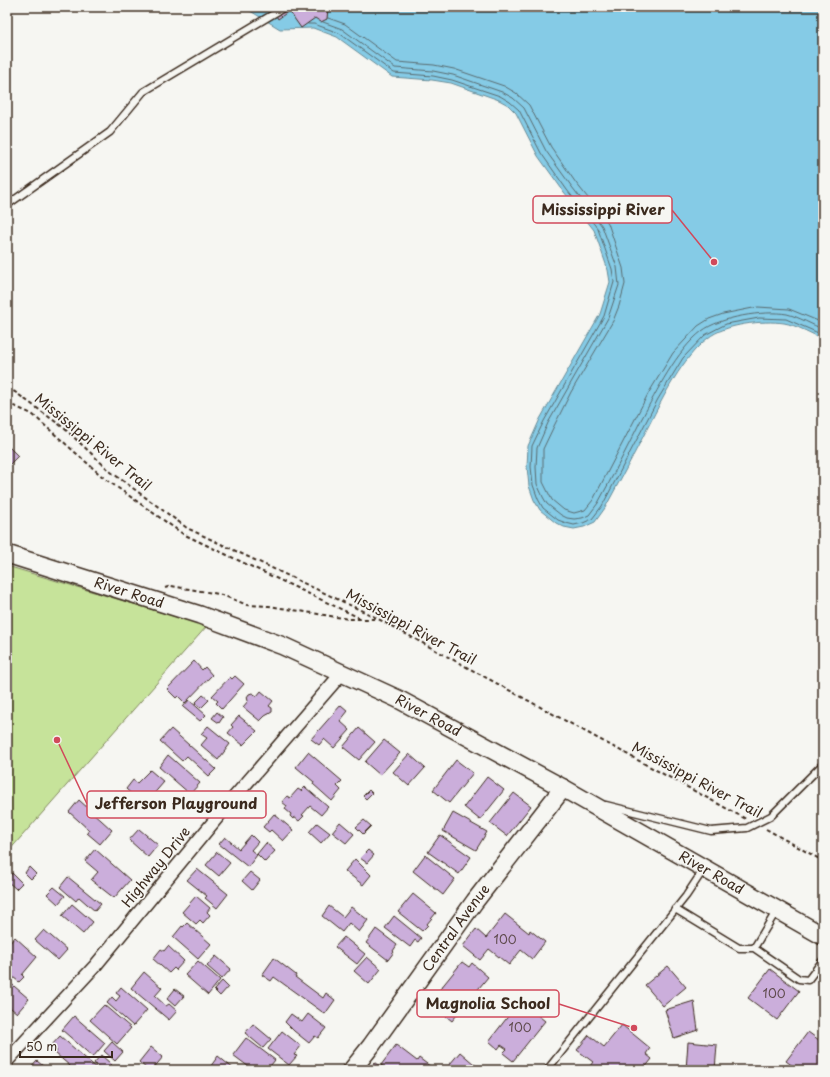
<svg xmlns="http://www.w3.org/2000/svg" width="830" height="1077" font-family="'Playpen Sans',sans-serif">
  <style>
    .green { fill: #c6e39a; stroke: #80865c }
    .water { fill: #85cbe6; stroke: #678b96 }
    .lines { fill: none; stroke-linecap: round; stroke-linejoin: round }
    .shore { stroke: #596a6e; stroke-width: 1 }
    .building { fill: #cbaedb; stroke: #3b2a1e }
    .service-casing { stroke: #3b2a1e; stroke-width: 9 }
    .minor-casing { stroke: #3b2a1e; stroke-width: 15 }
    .secondary-casing { stroke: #3b2a1e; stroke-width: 20 }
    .path { stroke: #3b2a1e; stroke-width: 2; stroke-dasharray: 4 3; stroke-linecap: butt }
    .service { stroke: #f6f6f2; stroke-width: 6 }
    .minor { stroke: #f6f6f2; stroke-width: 12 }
    .secondary { stroke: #f6f6f2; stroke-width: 17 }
    .labels { text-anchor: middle; stroke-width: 3; stroke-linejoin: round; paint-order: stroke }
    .number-label { font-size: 12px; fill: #5f4b4d }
    .street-label { font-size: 14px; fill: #3b2a1e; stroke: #f6f6f2 }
    .leader { fill: none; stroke: #d1495b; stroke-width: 1.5 }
    .callout-dot { fill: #d1495b; stroke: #f6f6f2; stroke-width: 1.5 }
    .callout { fill: #f6f6f2; stroke: #d1495b; stroke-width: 1.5 }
    .callout-label { font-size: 15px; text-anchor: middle; font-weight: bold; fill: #3b2a1e }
  </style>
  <rect width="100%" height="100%" fill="#f6f6f2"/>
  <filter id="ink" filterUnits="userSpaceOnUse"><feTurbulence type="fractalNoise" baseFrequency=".025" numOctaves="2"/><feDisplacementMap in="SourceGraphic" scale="8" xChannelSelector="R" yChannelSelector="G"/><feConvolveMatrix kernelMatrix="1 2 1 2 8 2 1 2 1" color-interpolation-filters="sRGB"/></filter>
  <g filter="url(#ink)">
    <path class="green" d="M7,566L207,626L7,853Z"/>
    <path class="water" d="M246,7H823V339C812,334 796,325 784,323C763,320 725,324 708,338C682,358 664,396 649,425C635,453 620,480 605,508L595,522L584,527L574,529L564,527L556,523L540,510L534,500L529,486L527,467L528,446L540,419L600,314L610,282L608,270L594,230L564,192L538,156L516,113L508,105L499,100L451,83L432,80L392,77L337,37L313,28L280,29L247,9Z"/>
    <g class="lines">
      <path class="shore" d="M328,18L345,24L397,62L434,65L454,69L504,86L516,93L529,105L551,147L576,183L608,223L623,268L625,284L619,306L613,321L571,392L554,426L543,449V482L552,500L564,510L574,513L585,510L593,500L648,394L673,353L698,326L709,319L723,314L758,307L789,309L823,323
        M323,22L342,29L395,68L433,71L453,75L502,92L513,98L524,108L546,151L572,187L602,226L617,267L619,285L608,318L548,423L537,448L536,467L537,484L543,497L547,504L561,515L567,518L574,519L582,518L589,515L598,503C613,476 627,448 641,420C657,391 676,351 702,331C720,317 764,310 787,314C799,317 812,325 823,329
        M308,24H314L339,33L394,73L433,76L452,80L500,96L510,102L519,110L541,153L567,190L598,229L612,269L614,282L604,316L544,421L532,446L531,467L533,485L538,499L543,508L558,520L566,523L574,525L583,523L592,519L602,506L658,399L683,358L705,335L726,324L759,318L786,319L823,335"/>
    </g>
    <path class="building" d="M271,7H325L328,8L327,19L321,22L315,18L301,28L289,11L278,19Z
      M7,445L18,456L7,467Z
      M194,661L202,670L205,667L212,675L185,703L178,696L176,698L167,689Z
      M235,676L244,684L222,709L216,703L218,701L212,696L230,677L232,679Z
      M261,691L273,701L269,706L272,708V712L265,716L260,721L243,707L248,701L247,697L249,694L252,693L257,696Z
      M203,695L209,700L201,708L195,703Z
      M189,700L206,715L200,721L183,707Z
      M341,705L348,711L340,721L350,730L334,748L324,739L319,745L311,739Z
      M217,712L223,717L219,723L212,718Z
      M239,716L257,731L243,745L228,733L233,727L231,725Z
      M208,726L230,744L218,760L201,745L207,738L201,734Z
      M359,728L375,742L359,760L343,747Z
      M171,729L216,769L209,776L187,756L182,761L160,741Z
      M384,740L400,753L380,775L365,762Z
      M308,752L342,781L337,786L341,790L332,801L313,784L314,782L296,767Z
      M409,754L425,768L409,786L393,772Z
      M168,755L200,783L190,794L159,767Z
      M456,760L473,773L449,803L433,790Z
      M150,770L164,782L144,805L126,789L133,780L137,783Z
      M487,777L504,790L480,820L464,807Z
      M305,787L328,807L321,815L310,806L302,815L304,816L299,821L294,817L293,819L290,816L291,814L285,809L287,806L282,802L287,796L290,798L298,789L301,791Z
      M369,790L372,793L366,799L363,796Z
      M514,793L531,806L507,836L490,823Z
      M79,800L112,830L100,844L87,833L89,830L69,812Z
      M453,813L487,832L476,850L443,831Z
      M274,814L293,830L283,841L271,830L269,832L263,827Z
      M364,820L371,826L363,834L356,827Z
      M340,822L354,834L346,843L332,832Z
      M317,823L330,833L321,843L309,832Z
      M139,829L158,845L148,857L129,840Z
      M251,835L258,842L251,850L257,855L248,867L219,844L225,837L239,849Z
      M440,835L471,857L459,874L428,852Z
      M266,843L275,851L265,862L257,854Z
      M95,849L130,880L114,898L91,880L98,872L85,861Z
      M368,850L374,855L367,863L360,858Z
      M217,852L230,863L219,876L206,865Z
      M425,855L455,879L443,895L413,871Z
      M355,859L371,875L363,885L345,871Z
      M29,867L36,874L31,879L25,873Z
      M197,869L228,894L217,908L205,898L207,896L187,880Z
      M250,872L260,880L252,890L242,881Z
      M12,873L22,883L16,889L7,881Z
      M68,877L101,904L95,911L79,897L76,901L60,887Z
      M54,887L65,896L58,904L47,894Z
      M413,894L436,913L427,924L428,925L422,931L398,912Z
      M196,896L210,908L207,912L210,915L203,923L200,920L196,924L182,912Z
      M72,904L93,922L83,934L62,916Z
      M329,906L343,917L351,907L368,920L359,932L349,923L342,932L322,916Z
      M505,914L529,933L530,930L545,942L532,959L521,950L509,965L489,949L480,960L463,946L476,929L486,938Z
      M394,916L421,938L418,942L415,940L410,947L385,928Z
      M187,923L211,944L198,959L173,937L182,926L183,927Z
      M376,929L397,945L393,951L394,952L388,960L366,943Z
      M44,930L67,950L58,960L35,940Z
      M15,937L37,957L22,975L24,977L19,982L7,972V946Z
      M344,937L365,954L357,964L335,947Z
      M168,946L184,961L176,970L174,968L169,973L153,959L161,949L164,951Z
      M216,956L231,969L222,979L207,966Z
      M367,957L381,969L369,984L354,971Z
      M274,958L296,975L295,977L323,998L326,993L335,1000L325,1014L274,977L271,981L262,975Z
      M198,961L220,980L208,995L185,975Z
      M462,962L469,967L472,963L488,977L452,1021L436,1008L439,1005L432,999Z
      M668,966L686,987L663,1006L645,985Z
      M770,969L799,991L777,1020L748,998Z
      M144,972L162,988L155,996L166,1006L169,1004L177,1011L169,1020L131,988Z
      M7,980L29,999L17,1013L7,1005Z
      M222,981L228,987L220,996L214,990Z
      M121,987L147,1010L133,1026L107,1003L112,997L116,1001L120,996L116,993Z
      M175,989L184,996L175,1006L167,999Z
      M520,1001L545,1021L513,1061L503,1053L507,1049L501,1045L498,1049L489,1041Z
      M694,1001L698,1030L674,1038L665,1010Z
      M104,1005L131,1028L117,1044L90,1020Z
      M291,1014L302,1022L308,1014L326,1028L318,1038L315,1036L309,1043L294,1031L285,1022Z
      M74,1016L105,1043L93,1057L62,1030Z
      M253,1024L271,1039L263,1048L245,1033Z
      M622,1025L650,1048L646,1054L652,1059L644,1069L646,1070H587L593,1062L577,1050L589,1035L604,1047Z
      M282,1031L301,1046L294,1055L297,1056L289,1065L268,1049Z
      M808,1032L823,1043V1070H798L786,1061Z
      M60,1036L99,1070H68L70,1066L55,1053L57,1051L51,1046Z
      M246,1038L275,1060L267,1070H262L259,1068L258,1070H253L233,1055Z
      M112,1042L123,1052L115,1061L104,1051Z
      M688,1042L717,1045L715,1070H686Z
      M396,1045L417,1061L419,1058L435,1070H388L381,1065Z
      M151,1047L163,1057L152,1070H148L139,1062Z
      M460,1052L481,1070H445Z
      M101,1055L111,1064L106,1070H102L94,1063Z
      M218,1056L235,1070H208Z
      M37,1061L48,1070H29Z
      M375,1062L385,1070H368Z"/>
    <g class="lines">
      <defs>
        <path id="service" d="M7,205L110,132L143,92L285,7
          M606,805L711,831L747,828L771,816L823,764
          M675,909L739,948H754L777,910
          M754,948L799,979L808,980L823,960
          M547,1070L686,896L704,869"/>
        <path id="minor" d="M7,1061L95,966L225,808L342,673"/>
        <g id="secondary">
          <path id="s1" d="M7,554L200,615L283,646L398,699L563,788L823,936"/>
          <path id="s2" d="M352,1070L371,1046L475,901L563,788"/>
        </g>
      </defs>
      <use href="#service" class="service-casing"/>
      <use href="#minor" class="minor-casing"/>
      <use href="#secondary" class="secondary-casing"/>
      <path class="path" d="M7,388L15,392L64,428L111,472L187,528L371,615L746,819
        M7,403L32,414L104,478L183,534L362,619
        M165,588L171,586L219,594L235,600L247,605L269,606L349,619H377
        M766,829L823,861"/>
      <use href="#service" class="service"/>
      <use href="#minor" class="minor"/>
      <use href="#secondary" class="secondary"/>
    </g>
  </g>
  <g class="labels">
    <g class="number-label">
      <text x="505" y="944">100</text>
      <text x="774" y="998">100</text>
      <text x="520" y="1032">100</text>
    </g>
    <g class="street-label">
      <text transform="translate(93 442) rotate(39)" y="5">Mississippi River Trail</text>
      <text dy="5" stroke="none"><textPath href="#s1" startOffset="128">River Road</textPath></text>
      <text transform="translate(411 627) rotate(28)" y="5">Mississippi River Trail</text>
      <text dy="5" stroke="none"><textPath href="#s1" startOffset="452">River Road</textPath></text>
      <text transform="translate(697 780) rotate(28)" y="5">Mississippi River Trail</text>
      <text transform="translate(156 867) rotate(-51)" y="5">Highway Drive</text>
      <text dy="5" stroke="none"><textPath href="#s1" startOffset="776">River Road</textPath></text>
      <text dy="5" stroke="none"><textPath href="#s2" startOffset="176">Central Avenue</textPath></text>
    </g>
  </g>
  <path class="leader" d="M714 262L672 210M57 740L87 804M634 1028L559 1004"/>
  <g class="callout-dot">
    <circle cx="714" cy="262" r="4"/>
    <circle cx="57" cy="740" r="4"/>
    <circle cx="634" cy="1028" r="4"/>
  </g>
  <g class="callout">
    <rect x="533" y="196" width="139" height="27" rx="4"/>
    <rect x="87" y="791" width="179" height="27" rx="4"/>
    <rect x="417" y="990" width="142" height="27" rx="4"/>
  </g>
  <g class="callout-label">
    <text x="603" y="215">Mississippi River</text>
    <text x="176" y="809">Jefferson Playground</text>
    <text x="488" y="1009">Magnolia School</text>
  </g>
  <rect width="830" height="1077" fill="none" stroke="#f6f6f2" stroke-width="24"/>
  <rect x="12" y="12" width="806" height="1053" fill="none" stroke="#3b2a1e" stroke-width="1.5" filter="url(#ink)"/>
  <path d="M20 1051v6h92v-6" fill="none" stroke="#3b2a1e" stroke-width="2"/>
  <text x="26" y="1051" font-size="12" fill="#3b2a1e" stroke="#f6f6f2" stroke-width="3" paint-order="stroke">50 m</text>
</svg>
